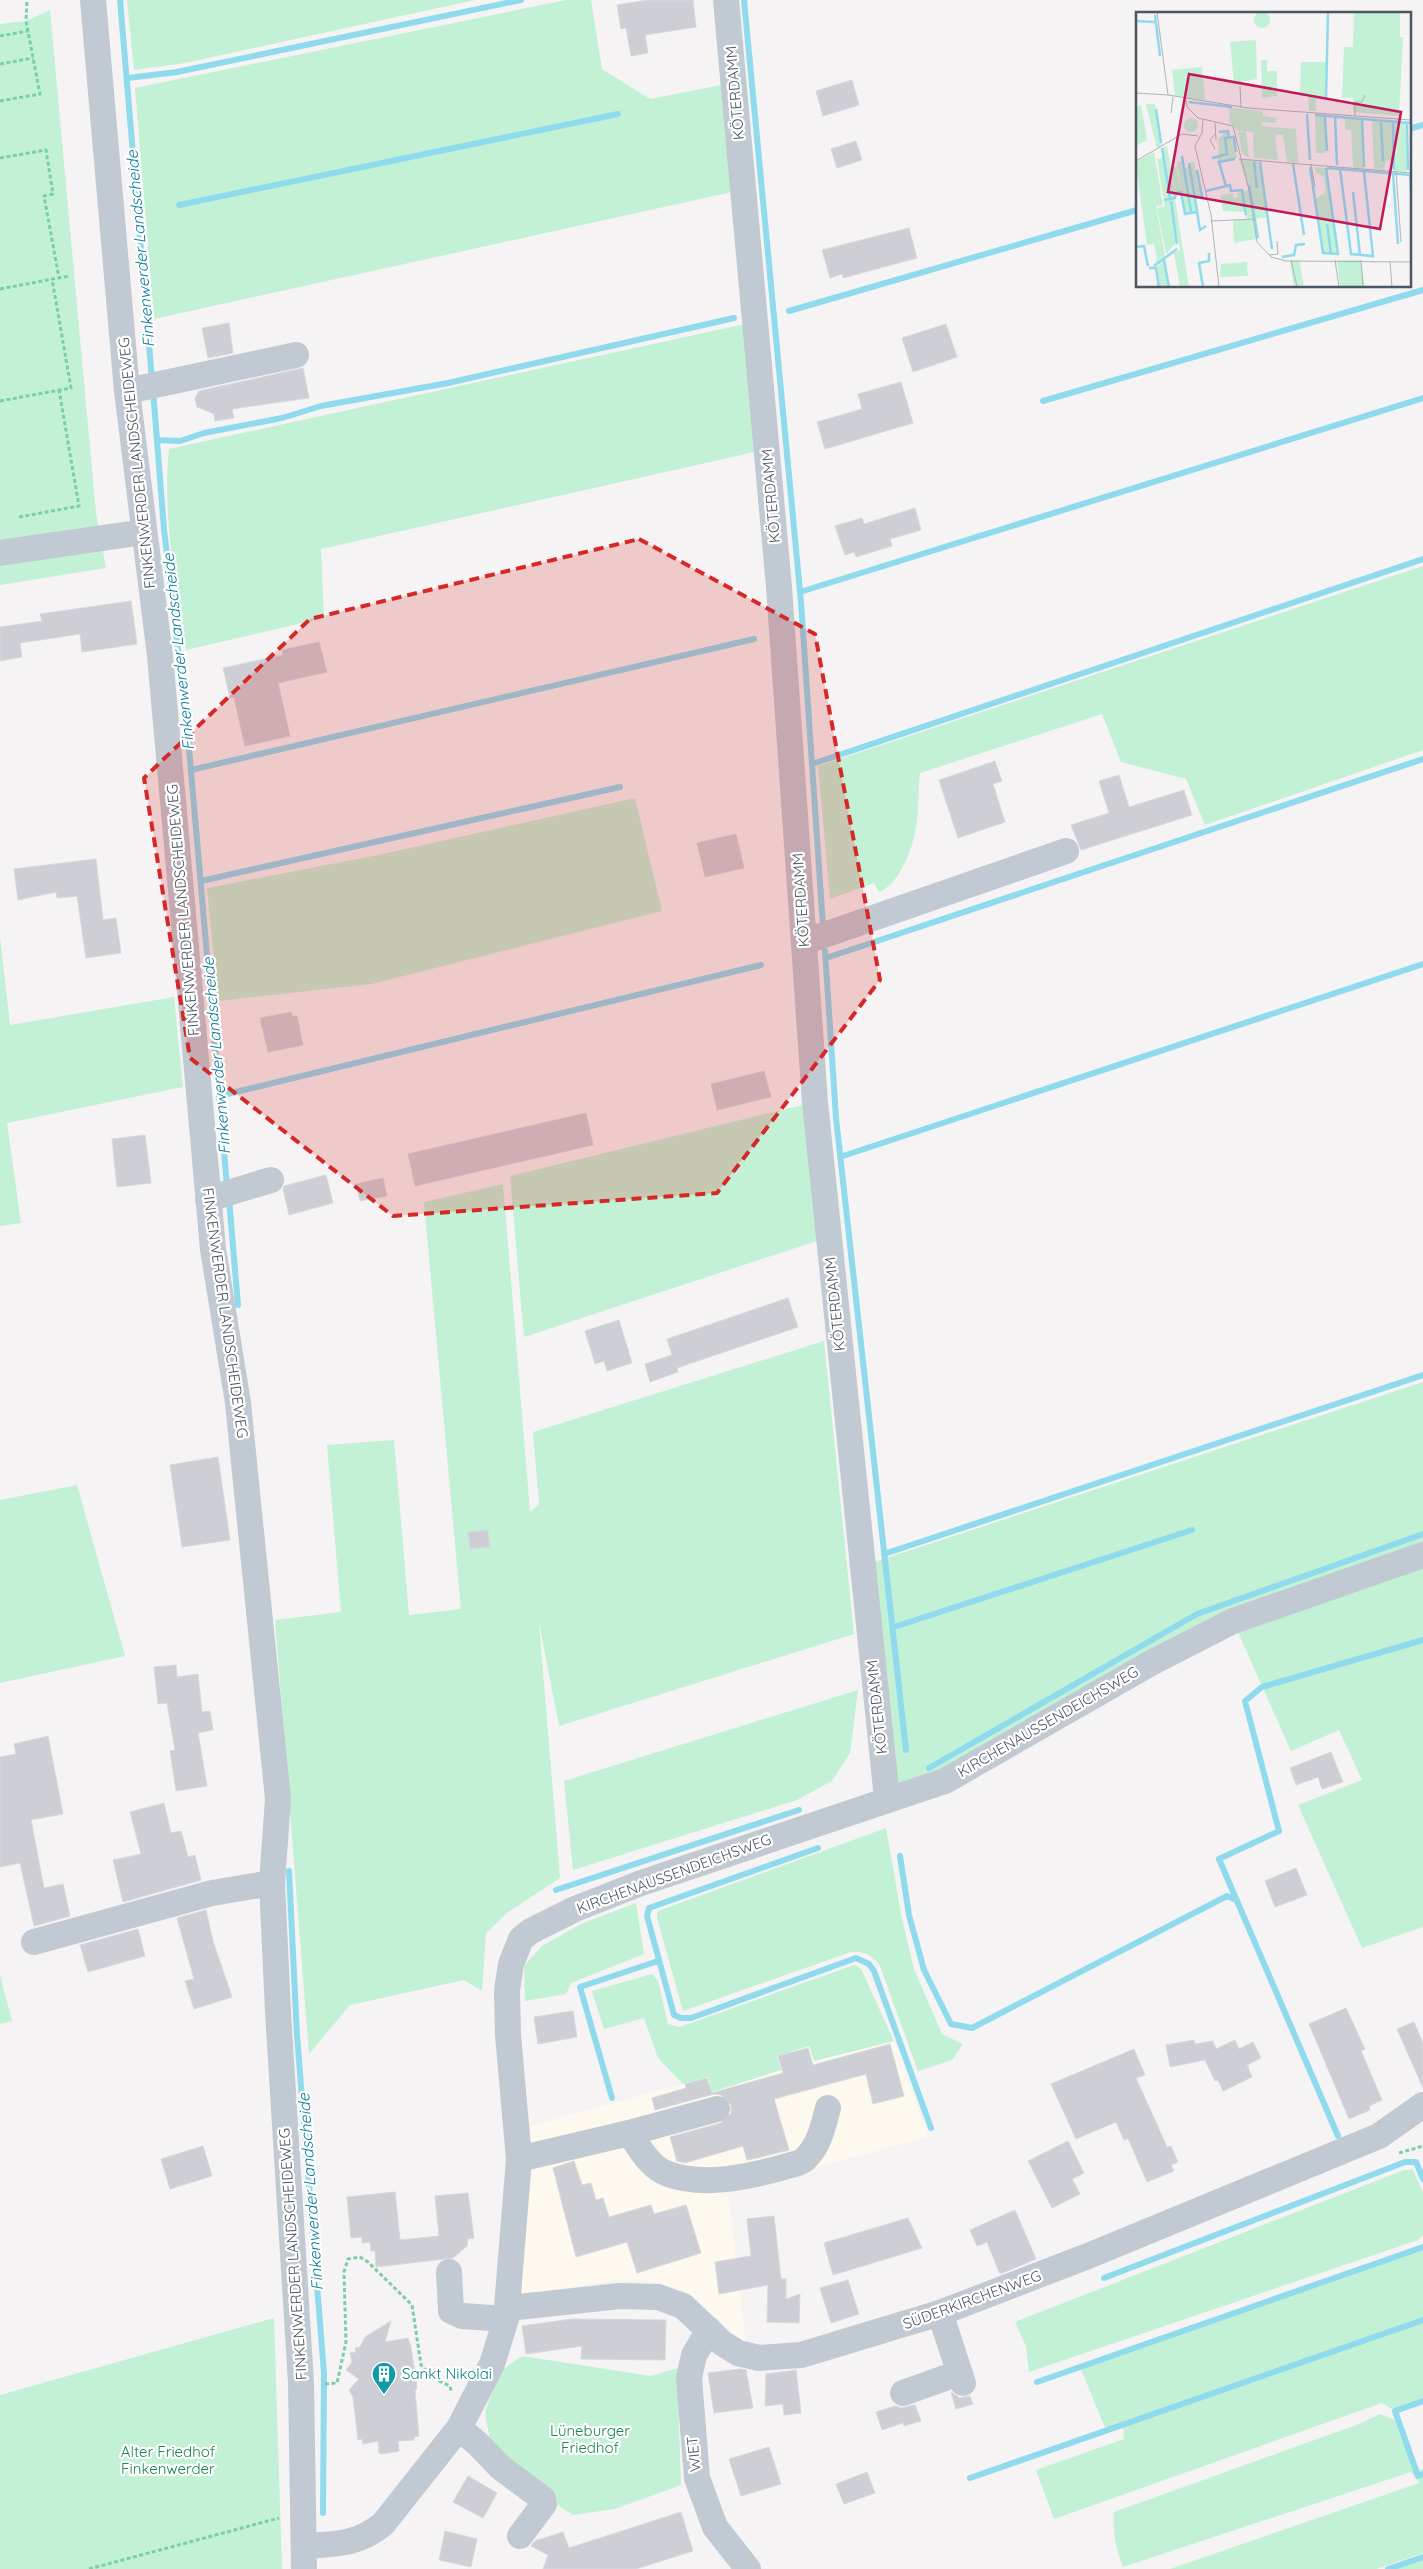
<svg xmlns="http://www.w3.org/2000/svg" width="1423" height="2569" font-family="Quicksand,sans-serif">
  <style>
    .commercial { fill: #fdf9ef }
    .green { fill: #c3f1d5 }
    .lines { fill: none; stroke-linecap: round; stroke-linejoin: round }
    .stream { stroke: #90daee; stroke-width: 6 }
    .building { fill: #cdcfd5; stroke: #d7d9de }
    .path { stroke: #7ad0a6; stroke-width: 3; stroke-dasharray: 4 2.5; stroke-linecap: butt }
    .minor { stroke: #c1cad2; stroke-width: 26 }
    .marked { fill: #d62828; fill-opacity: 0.2; stroke: #d62828; stroke-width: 4; stroke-dasharray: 10 6; stroke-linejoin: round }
    .labels { text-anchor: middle; stroke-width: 4.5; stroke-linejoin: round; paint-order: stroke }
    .street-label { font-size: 15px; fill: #4a5661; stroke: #fff }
    .culture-label { font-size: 15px; fill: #0d838f; stroke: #fff; text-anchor: start }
    .park-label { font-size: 15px; fill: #17864f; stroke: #fff }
    .water-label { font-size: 16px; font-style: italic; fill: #0c7c9b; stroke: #fff }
    .inset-river { fill: none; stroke: #90daee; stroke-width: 2.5 }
    .inset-road { fill: none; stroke: #b1b4b9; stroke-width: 1 }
    .view { fill: #c2185b; fill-opacity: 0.15; stroke: #c2185b; stroke-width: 2.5 }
    .inset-edge { fill: none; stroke: #4a5661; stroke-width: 2.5 }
  </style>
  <rect width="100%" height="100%" fill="#f5f3f3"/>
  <path class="commercial" d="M894,2041L928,2137L728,2191L746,2344L690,2294L658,2282L623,2279L518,2296L523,2128L708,2077L712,2092L781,2070L777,2056L809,2046L814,2061Z"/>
  <path class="green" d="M127,0H475L185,63L134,70Z
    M566,0H591L602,69L650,99L721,85L732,192L154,319L135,88Z
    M50,10L96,513L106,568L0,585V24L26,21Z
    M745,324L759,451L321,549L324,618L186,650C176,583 162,515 169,449Z
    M1423,566V750L1205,825L1186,779L1121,762L1102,714L920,773C918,791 919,809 916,827C913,847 900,884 879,892L874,883L830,899L818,766Z
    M635,798L662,911L372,984L218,1001L207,888L378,855Z
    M0,936L10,1025L174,997L183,1087L7,1123L21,1223L0,1226Z
    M815,1102L829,1237L524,1337L510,1176Z
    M503,1184L530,1512L539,1504L533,1432L824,1341L854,1634L559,1726L539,1623L560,1878L507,1913L486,1933L482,1991L464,1980L350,2005L309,2054L275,1620L341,1612L327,1445L394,1440L409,1615L461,1609L424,1202Z
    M1423,1382V1927L1362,1948L1298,1805L1362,1780L1339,1730L1291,1751L1233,1621L887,1799L862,1566Z
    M77,1485L125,1656L0,1683V1500Z
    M858,1690L850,1753L832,1781L797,1800L573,1870L564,1781Z
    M886,1828L902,1919L914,1969L942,2034L963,2044L952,2060L918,2071L880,1966C873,1956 864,1951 851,1952L683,2011L657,1918L658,1911Z
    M636,1903L644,1954L571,1983L566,1994L525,2001L524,1966L542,1946L581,1924Z
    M854,1965L861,1969L894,2041L814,2061L809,2046L777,2056L781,2070L712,2092L708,2077L683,2084L658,2058L644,2018L604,2029L592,1991L652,1974L658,1981L668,2024L680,2027Z
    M0,1975L12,2021L0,2024Z
    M1404,2170H1413L1423,2193V2235L1418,2240L1029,2372L1026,2346L1015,2322Z
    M1423,2248V2401L1395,2411L1382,2403L1054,2519L1036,2470L1124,2439L1123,2425L1106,2430L1080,2367Z
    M274,2318L282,2569H0V2395Z
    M522,2356L651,2376L681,2367L678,2397L681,2485L615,2509L573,2515L496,2464L493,2458L485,2412L499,2372Z
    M1380,2414L1398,2421L1415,2467L1412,2471L1423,2469V2553L1376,2569H1170L1419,2483L1411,2472L1123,2567C1116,2550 1112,2531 1114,2512L1359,2424Z
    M1423,2557V2569H1388Z"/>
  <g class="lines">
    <path class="stream" d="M120,0L152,380
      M744,0L801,602L823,926
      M128,78L177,72L521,0
      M1409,129L1423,125
      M179,205L618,114
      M789,311L1137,210
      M153,390L164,529L187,725L227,1186
      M1043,401L1423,290
      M157,440L180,441L204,433L282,418L321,406L448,383L734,318
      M800,592L1423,398
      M812,764L1423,559
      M191,770L754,639
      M201,881L620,787
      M825,951L836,1118L906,1750
      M826,958L1423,759
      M219,1096L761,965
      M840,1157L1423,964
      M229,1199L238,1305
      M884,1554L1423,1375
      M894,1627L1192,1530
      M929,1768L1197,1614L1423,1534
      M818,1848L649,1908L647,1916L674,2015L681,2018H691L856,1958L869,1964L874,1971L931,2128
      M900,1856L909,1915L924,1970L951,2024L972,2028L1227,1896L1236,1900
      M289,1871L297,2035L324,2373L323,2513
      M556,1890L799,1810
      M612,2098L580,1987L658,1961
      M1338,2136L1219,1859L1279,1831L1245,1701L1262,1687L1423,1640
      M1104,2278L1405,2162H1416L1423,2179
      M1037,2382L1423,2247
      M1423,2401L1395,2411L1418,2476L1423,2474
      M970,2478L1423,2320
      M1388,2569L1423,2557"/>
  </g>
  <path class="building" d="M648,0H693L696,27L645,35L648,53L631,56L626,28L621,29L617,5Z
    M852,80L859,105L823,116L816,91Z
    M856,141L862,160L837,168L831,149Z
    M909,228L917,258L843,278L842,274L830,278L822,250Z
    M229,323L233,353L208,358L202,328Z
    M946,324L957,357L913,372L902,338Z
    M303,368L309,398L232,409L234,418L215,421L214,414L197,407L195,398L199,391Z
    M901,382L913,423L825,449L817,422L862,409L858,394Z
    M915,508L921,530L890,539L892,546L856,557L854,552L845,555L835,526L862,518L864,524Z
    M131,601L137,644L82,652L80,634L20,643L22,657L0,661V627L42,621L40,614Z
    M319,642L327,672L278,683L290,736L245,746L234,697L230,698L223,668L283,655L282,650Z
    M995,761L1002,781L993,784L1005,822L958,838L939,780Z
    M1119,775L1129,807L1184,790L1192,815L1081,850L1071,825L1109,813L1099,781Z
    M736,834L744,868L705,877L697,843Z
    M96,859L103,920L116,918L121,953L86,958L77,896L57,898L56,892L18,900L14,869Z
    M291,1012L292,1016H297L303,1045L268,1052L260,1018Z
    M764,1071L771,1097L717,1110L711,1084Z
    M586,1113L593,1145L415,1186L408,1154Z
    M145,1135L151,1183L117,1187L112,1139Z
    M326,1175L333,1203L289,1215L283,1189L284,1186Z
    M383,1178L387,1196L360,1201L356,1184Z
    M788,1298L798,1327L677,1368L678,1372L650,1382L645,1364L672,1355L667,1339Z
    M619,1320L632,1363L607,1371L604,1361L595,1364L585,1331Z
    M218,1457L230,1540L182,1547L170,1465Z
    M488,1530L490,1547L470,1549L468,1532Z
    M176,1665L177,1677L198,1674L202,1712L210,1711L213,1730L198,1733L207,1786L176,1791L170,1751L175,1750L167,1703L158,1704L154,1667Z
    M48,1736L63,1814L31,1820L44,1888L63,1884L70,1916L34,1926L20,1863L0,1867V1757L16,1754L14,1744Z
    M1331,1752L1343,1782L1322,1789L1318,1777L1296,1785L1290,1768Z
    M164,1803L171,1833L181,1831L188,1857L195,1855L201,1880L123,1902L113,1860L141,1854L130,1812Z
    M1296,1868L1307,1895L1275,1907L1265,1881Z
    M206,1910L213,1941L232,1997L194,2009L185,1981L194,1979L177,1918Z
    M138,1929L145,1956L88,1972L80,1945Z
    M1346,2008L1365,2049L1361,2051L1382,2100L1369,2106L1370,2110L1349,2119L1309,2024Z
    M573,2011L577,2037L538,2044L534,2017Z
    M1414,2022L1423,2043V2088L1397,2029Z
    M1194,2040L1195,2044L1213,2041L1216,2049L1235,2040L1239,2049L1253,2042L1261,2058L1247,2065L1252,2077L1223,2091L1218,2080L1215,2081L1205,2060L1170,2067L1166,2045Z
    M890,2044L904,2096L873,2104L866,2074L774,2099L789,2150L753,2159L747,2160L743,2146L685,2163L677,2161L670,2137L721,2123L731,2113V2105L721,2095L714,2094L655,2110L652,2098L686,2088L685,2084L707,2078L712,2093L783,2073L778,2056L808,2048L813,2065Z
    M1134,2049L1145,2075L1136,2078L1167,2147L1171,2146L1178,2162L1171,2165L1174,2171L1147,2182L1128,2138L1124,2140L1116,2122L1076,2139L1051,2084Z
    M1068,2141L1084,2173L1072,2179L1080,2194L1052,2208L1028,2161Z
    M203,2146L212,2176L170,2189L161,2159Z
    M574,2161L582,2185L591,2183L596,2200L603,2198L609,2217L651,2205L654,2214L686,2205L701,2253L637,2273L627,2242L576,2257L553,2168Z
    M395,2192L400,2240L439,2236L435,2196L468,2193L474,2238L468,2239L467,2246L453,2258L376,2267L375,2251H371L370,2242L362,2243V2237L351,2238L347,2197Z
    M1015,2210L1036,2259L1000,2274L987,2242L977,2246L970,2230Z
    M774,2216L781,2279H786V2299L800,2294L799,2323L767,2322L768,2285L719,2294L715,2262L751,2256L747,2219Z
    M908,2218L922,2248L833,2275L824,2243Z
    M848,2280L859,2314L831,2323L820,2288Z
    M572,2319L666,2320L665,2360L581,2359L582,2346L526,2354L522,2326Z
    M391,2321L385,2342L408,2338L411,2347L417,2388L415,2391L419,2436L414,2437V2440L398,2441L399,2451L382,2454L379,2453L378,2441L363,2444L362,2439L358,2440L353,2397L349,2390L359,2379L346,2370L352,2362L350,2353L356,2352L355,2348L360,2347L365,2337Z
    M740,2369L746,2370L753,2408L714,2413L708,2373Z
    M796,2370L801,2413L784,2415L783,2404L765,2406L766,2374Z
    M951,2392L960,2398L970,2396L973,2404L956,2409Z
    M915,2405L921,2421L904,2426L903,2423L882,2430L876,2412L895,2406L901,2408Z
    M769,2447L781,2484L741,2496L729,2459Z
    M867,2472L875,2493L844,2504L836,2484Z
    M468,2476L497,2493L483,2518L453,2502Z
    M681,2512L693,2551L636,2569H543L548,2555L531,2546L535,2541L563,2532L569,2548Z
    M445,2531L477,2539L471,2567L439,2560Z"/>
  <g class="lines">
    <path class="path" d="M0,36L28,31
      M0,64L33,58
      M0,101L40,94L26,21L27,0
      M0,158L46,150L53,194L44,196L59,278
      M0,289L69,276
      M0,401L71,388L52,279
      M19,517L79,506L59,390
      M1399,2153L1423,2146
      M325,2384L337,2383L346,2342L344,2272L348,2259L360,2257L368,2262L412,2305L421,2365L435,2379L450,2386L451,2391
      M89,2569L279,2518"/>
    <path class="minor" d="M93,0L127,391L160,656L213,1249L238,1403L278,1799L272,1883L278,2012L301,2383L304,2569
      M726,0L779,587L815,1102L887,1799
      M127,391L296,355
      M0,553L144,532
      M804,942L1066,851
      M208,1199L271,1180
      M34,1942L212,1893L272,1883
      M629,2133C640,2148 649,2167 668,2174C704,2187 748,2177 784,2167C790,2165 800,2164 805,2159C819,2146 823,2127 828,2108
      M519,2159L629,2133L717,2109
      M449,2272L451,2311L462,2316L506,2319
      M508,2308L620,2296L658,2297L683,2306L722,2343L738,2353L759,2358L801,2355L940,2313L1088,2256L1379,2136L1423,2105
      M940,2313L963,2383
      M709,2330L694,2355L689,2378L697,2478L715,2527L748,2569
      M903,2393L959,2373
      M459,2428L478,2444L500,2467L543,2499L544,2504L520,2536
      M304,2546C336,2544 357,2545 383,2524L459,2428L492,2364L506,2319L519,2159L508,2035L507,1990L511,1964L521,1939L531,1931L575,1909L641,1883L945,1781L1151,1663L1233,1621L1423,1555"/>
  </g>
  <path class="marked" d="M639,539L815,634L880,980L717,1193L393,1216L190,1058L144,778L310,619Z"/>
  <defs>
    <symbol id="building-pin" viewBox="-11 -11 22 30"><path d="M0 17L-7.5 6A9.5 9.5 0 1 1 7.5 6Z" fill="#0f9aa8" stroke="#fff"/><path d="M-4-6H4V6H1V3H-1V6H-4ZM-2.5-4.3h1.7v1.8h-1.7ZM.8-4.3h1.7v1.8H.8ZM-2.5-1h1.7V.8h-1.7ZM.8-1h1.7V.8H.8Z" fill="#fff"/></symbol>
  </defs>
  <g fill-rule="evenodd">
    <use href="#building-pin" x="370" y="2360" width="28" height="38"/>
  </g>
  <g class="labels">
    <g class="street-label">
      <text transform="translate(735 93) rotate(-95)" y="5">KÖTERDAMM</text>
      <text transform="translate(137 463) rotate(-96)" y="5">FINKENWERDER LANDSCHEIDEWEG</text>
      <text transform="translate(771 496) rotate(-95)" y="5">KÖTERDAMM</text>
      <text transform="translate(801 900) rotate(-94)" y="5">KÖTERDAMM</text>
      <text transform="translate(183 910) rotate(-95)" y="5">FINKENWERDER LANDSCHEIDEWEG</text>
      <text transform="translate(835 1304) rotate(-96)" y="5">KÖTERDAMM</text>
      <text transform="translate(225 1313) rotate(82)" y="5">FINKENWERDER LANDSCHEIDEWEG</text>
      <text transform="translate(877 1707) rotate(-96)" y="5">KÖTERDAMM</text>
      <text transform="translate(1048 1722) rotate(-30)" y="5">KIRCHENAUSSENDEICHSWEG</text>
      <text transform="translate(674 1874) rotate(-20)" y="5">KIRCHENAUSSENDEICHSWEG</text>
      <text transform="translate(293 2254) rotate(-94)" y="5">FINKENWERDER LANDSCHEIDEWEG</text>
      <text transform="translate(972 2300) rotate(-20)" y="5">SÜDERKIRCHENWEG</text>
      <text transform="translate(694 2454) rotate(-96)" y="5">WIET</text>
    </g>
    <g class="culture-label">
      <text x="402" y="2379">Sankt Nikolai</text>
    </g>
    <g class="park-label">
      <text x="590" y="2436">Lüneburger<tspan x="590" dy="17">Friedhof</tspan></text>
      <text x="168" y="2457">Alter Friedhof<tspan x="168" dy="17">Finkenwerder</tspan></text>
    </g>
    <g class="water-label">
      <text transform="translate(140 249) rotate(-95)" y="6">Finkenwerder Landscheide</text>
      <text transform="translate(178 652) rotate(-96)" y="6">Finkenwerder Landscheide</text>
      <text transform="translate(216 1056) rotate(-95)" y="6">Finkenwerder Landscheide</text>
      <text transform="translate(310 2192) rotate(-94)" y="6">Finkenwerder Landscheide</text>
    </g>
  </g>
  <g transform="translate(1136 12)">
    <rect width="275" height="275" fill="#f5f3f3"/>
    <path d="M218,0H264V25H267L263,104L217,100V86H206L208,35H217ZM118 8a8 8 0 1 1 16 0a8 8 0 1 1-16 0ZM120,28L121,67L98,71L94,30ZM125,48H131V59H141V84L126,86ZM165,50H191L190,86H180V99H173L172,84H164ZM66,55L69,88L39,84L36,58ZM10,92H19L26,134L21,137ZM5,93L11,128L0,134V95ZM91,95L127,99V104L141,106L140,111L126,110L125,114L160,117L162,151L151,150L147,123L133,122L139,123L142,148L118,146L117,120L102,119L93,110L94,99ZM179,103L189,104L190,141H180ZM48 113a7 7 0 1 1 14 0a7 7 0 1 1-14 0ZM209,106L226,107L227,156H217L215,118L209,117ZM236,108L256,110L257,148L250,149L248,158L238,157ZM257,110L271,111V160L258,159ZM89,120H92V125L88,126L90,142L83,144L82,128ZM102,120H110L113,146L106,142ZM97,126L101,146L82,149L80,145L91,142L89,127ZM31,134L39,180L36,155H41L45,179L40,181L39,186L28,188L21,147L28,146L26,136ZM18,140L27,193L20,194L29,244L18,253L21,247L18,232L11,233L0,154L2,149ZM103,147L123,148L131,205L118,207L121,227L98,231L97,208L110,207V200L87,199L84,184L97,181L98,186L102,185L101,181L113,178ZM46,149L47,157L54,154L61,200L49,202L41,150ZM54,150H58L65,185L59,184ZM179,155L190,156L202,241L188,242L179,187L190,180L188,165L179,160ZM39,187L51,263L53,275H44L38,241L44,238L35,189L40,231L30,242L21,196L29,194L28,189ZM28,248L33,275H24L21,255ZM163,248L168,273L158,275L154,249ZM201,248H225L229,275H204ZM111,250L112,264L84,265L85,252Z" fill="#c3f1d5"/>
    <path class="inset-river" d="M19,3L24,44M0,9L19,10M190,86L192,0M53,90L96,95M20,97L25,131M171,102L174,148M179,103L275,111M189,104L191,139M199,104L201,153M226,107L228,155M257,110L258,158M245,111L247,149M271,111L272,158M83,120L92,119L93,125M26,136L34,186M46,144L55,200M76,146L91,142L89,126L98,125L100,140M118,150L121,176M124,150L136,237M53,151L61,199M157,152L168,223M174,155L187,241L202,242L190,156M191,156L275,163M204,157L215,242L237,244L228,160M257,162L262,232M274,164L275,179M113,173L122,226M90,174L83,150L99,147M70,179L94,173L95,179L106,178L110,203M217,180L224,243M60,186L66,184L61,158M28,188L39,186L40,181L45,180L49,202L61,200L64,218L70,214M35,189L41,232M191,212L195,242M0,235L8,234L12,254M146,245L158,243L160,233L169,232M28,248L33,275M18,254L41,237M13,256H20L23,275M67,275L63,251L73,249V241"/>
    <path class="inset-road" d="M21,0L32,83M104,74L105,95M0,81L32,83L112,96L275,108M50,88L51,95L62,106L97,114L113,178L121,230L135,245L150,249L275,250M35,101L37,85M219,104V90H226L229,83M67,108L66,121L59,134L75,203L83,275M79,111L80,128M79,137L74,128L80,121M103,147L275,161M0,149L46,122L62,124M175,152L179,175M260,160L265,230M75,209L118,207M133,243L142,242L141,229M155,248L161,275M199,248L203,275M225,248L227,275M254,250L256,275"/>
    <path class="view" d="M53,62L265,100L244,217L32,180Z"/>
    <rect width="275" height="275" class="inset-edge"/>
  </g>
</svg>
